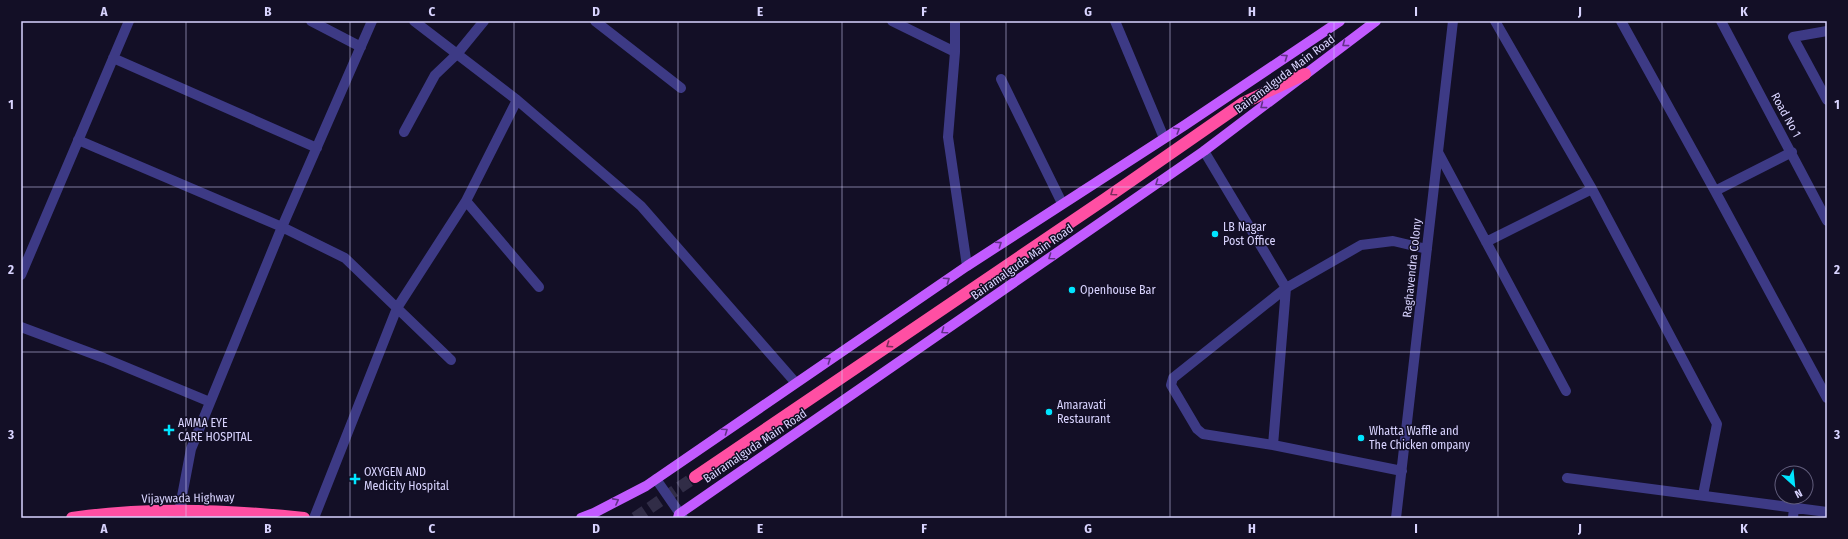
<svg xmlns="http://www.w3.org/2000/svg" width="1848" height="539" font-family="'Fira Sans Condensed',sans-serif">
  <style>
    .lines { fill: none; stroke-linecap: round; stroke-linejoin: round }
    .highway-tunnel { stroke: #312d47; stroke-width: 12; stroke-dasharray: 12 6; stroke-linecap: butt }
    .minor { stroke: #3d3a85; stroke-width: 10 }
    .major { stroke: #c25bff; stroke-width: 10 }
    .highway { stroke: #ff4fa3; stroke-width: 12 }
    .oneway { stroke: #623188 }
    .oneway2 { stroke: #7d2c5e }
    .grid { fill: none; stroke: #d9d4ff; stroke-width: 1; stroke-opacity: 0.55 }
    .poi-dot { fill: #00e5ff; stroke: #130f26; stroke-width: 1.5 }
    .labels { text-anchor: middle; stroke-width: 3; stroke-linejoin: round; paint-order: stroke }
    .street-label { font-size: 12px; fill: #d9d4ff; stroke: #130f26 }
    .poi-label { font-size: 12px; fill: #d9d4ff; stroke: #130f26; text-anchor: start }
    .neatline { fill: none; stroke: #d9d4ff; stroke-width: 1.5 }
    .grid-label { font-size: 13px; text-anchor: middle; font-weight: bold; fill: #d9d4ff }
  </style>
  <rect width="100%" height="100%" fill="#130f26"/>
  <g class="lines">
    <path class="highway-tunnel" d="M635,518L695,477"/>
    <path class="minor" d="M311,21L361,47
      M414,21L517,100L641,206L795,382
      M595,21L681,88
      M892,21L955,52L948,137L967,266
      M1115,21L1164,138
      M1495,21L1592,189L1717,424L1703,495
      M1621,21L1715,191L1827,398
      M1721,21L1827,221
      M1827,31L1793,37L1827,100
      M955,52V21
      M113,58L317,148
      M1001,79L1062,203
      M404,132L435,75L457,54L484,21
      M78,140L282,227L345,258L451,360
      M1204,151L1286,288L1273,445L1402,471
      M1438,152L1566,391
      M1715,191L1792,152
      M466,201L539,287
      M1486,242L1592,189
      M21,275L129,21
      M21,327L104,358L210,402
      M1273,445L1203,434L1197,429L1171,385L1173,378L1286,288L1361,245L1393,241L1427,249
      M1567,478L1827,512
      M656,479L683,518
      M179,512L191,449L282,227L372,21
      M314,518L397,308L466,201L517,100
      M1396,518L1453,21
      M1793,518L1794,507"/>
    <path class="major" d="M581,518L594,513L646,486L967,266L1185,125L1340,21
      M678,518L679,514L1204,151L1376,21"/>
    <path class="highway" d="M695,477L1105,199L1243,103L1305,74
      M72,518C146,507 230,510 304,518"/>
  </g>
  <defs><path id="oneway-chevron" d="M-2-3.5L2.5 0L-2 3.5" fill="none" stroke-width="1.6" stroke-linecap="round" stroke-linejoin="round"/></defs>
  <g class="oneway">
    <use href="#oneway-chevron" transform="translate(1345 44) rotate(143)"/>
    <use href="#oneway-chevron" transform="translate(1285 57) rotate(-34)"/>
    <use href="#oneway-chevron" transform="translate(1263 106) rotate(143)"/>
    <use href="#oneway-chevron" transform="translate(1177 130) rotate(-32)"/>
    <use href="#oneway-chevron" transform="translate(1158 183) rotate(145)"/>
    <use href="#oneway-chevron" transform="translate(999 244) rotate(-34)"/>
    <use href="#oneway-chevron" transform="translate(1051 257) rotate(145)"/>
    <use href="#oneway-chevron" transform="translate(947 280) rotate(-34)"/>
    <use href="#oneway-chevron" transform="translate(944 331) rotate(145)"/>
    <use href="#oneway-chevron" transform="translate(828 360) rotate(-34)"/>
    <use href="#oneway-chevron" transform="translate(725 431) rotate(-35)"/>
    <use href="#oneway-chevron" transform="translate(616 501) rotate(-28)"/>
  </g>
  <g class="oneway2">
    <use href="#oneway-chevron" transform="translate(1113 193) rotate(145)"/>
    <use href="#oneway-chevron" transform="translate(889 345) rotate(146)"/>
  </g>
  <path class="grid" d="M186,21V518M350,21V518M514,21V518M678,21V518M842,21V518M1006,21V518M1170,21V518M1334,21V518M1498,21V518M1662,21V518M21,187H1827M21,352H1827"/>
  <g class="poi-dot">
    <circle cx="1215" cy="234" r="4"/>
    <circle cx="1072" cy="290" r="4"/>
    <circle cx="1049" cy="412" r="4"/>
    <path d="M167 424h4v4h4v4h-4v4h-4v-4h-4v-4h4z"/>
    <circle cx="1361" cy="438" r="4"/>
    <path d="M353 473h4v4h4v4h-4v4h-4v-4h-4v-4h4z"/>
  </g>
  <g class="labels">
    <g class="street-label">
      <text transform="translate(1285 74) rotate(-37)" y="4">Bairamalguda Main Road</text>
      <text transform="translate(1786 115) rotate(61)" y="4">Road No 1</text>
      <text transform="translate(1022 262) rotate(-35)" y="4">Bairamalguda Main Road</text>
      <text transform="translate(1412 268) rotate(-84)" y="4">Raghavendra Colony</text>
      <text transform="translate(755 446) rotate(-34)" y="4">Bairamalguda Main Road</text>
      <text transform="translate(188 498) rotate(-1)" y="4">Vijaywada Highway</text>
    </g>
    <g class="poi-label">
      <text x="1223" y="231">LB Nagar<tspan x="1223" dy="14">Post Office</tspan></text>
      <text x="1080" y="294">Openhouse Bar</text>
      <text x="1057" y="409">Amaravati<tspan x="1057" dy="14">Restaurant</tspan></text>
      <text x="178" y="427">AMMA EYE<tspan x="178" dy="14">CARE HOSPITAL</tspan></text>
      <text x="1369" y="435">Whatta Waffle and<tspan x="1369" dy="14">The Chicken ompany</tspan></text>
      <text x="364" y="476">OXYGEN AND<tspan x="364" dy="14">Medicity Hospital</tspan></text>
    </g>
  </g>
  <rect width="1848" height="539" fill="none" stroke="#130f26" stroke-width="44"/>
  <g transform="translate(1794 485) rotate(153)"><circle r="19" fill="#130f26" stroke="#625e7d"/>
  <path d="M0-3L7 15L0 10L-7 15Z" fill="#00e5ff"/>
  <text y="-6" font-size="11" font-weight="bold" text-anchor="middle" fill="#d9d4ff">N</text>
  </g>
  <rect x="22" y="22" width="1804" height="495" class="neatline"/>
  <g class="grid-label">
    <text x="104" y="16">A</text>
    <text x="268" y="16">B</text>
    <text x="432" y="16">C</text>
    <text x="596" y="16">D</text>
    <text x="760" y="16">E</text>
    <text x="924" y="16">F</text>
    <text x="1088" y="16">G</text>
    <text x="1252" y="16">H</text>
    <text x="1416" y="16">I</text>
    <text x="1580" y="16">J</text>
    <text x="1744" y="16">K</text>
    <text x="11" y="109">1</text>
    <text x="1837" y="109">1</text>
    <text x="11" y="274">2</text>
    <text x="1837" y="274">2</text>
    <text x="11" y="439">3</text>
    <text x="1837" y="439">3</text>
    <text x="104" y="533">A</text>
    <text x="268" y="533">B</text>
    <text x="432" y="533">C</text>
    <text x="596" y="533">D</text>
    <text x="760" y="533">E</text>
    <text x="924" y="533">F</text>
    <text x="1088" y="533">G</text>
    <text x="1252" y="533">H</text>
    <text x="1416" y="533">I</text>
    <text x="1580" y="533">J</text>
    <text x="1744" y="533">K</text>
  </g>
</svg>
